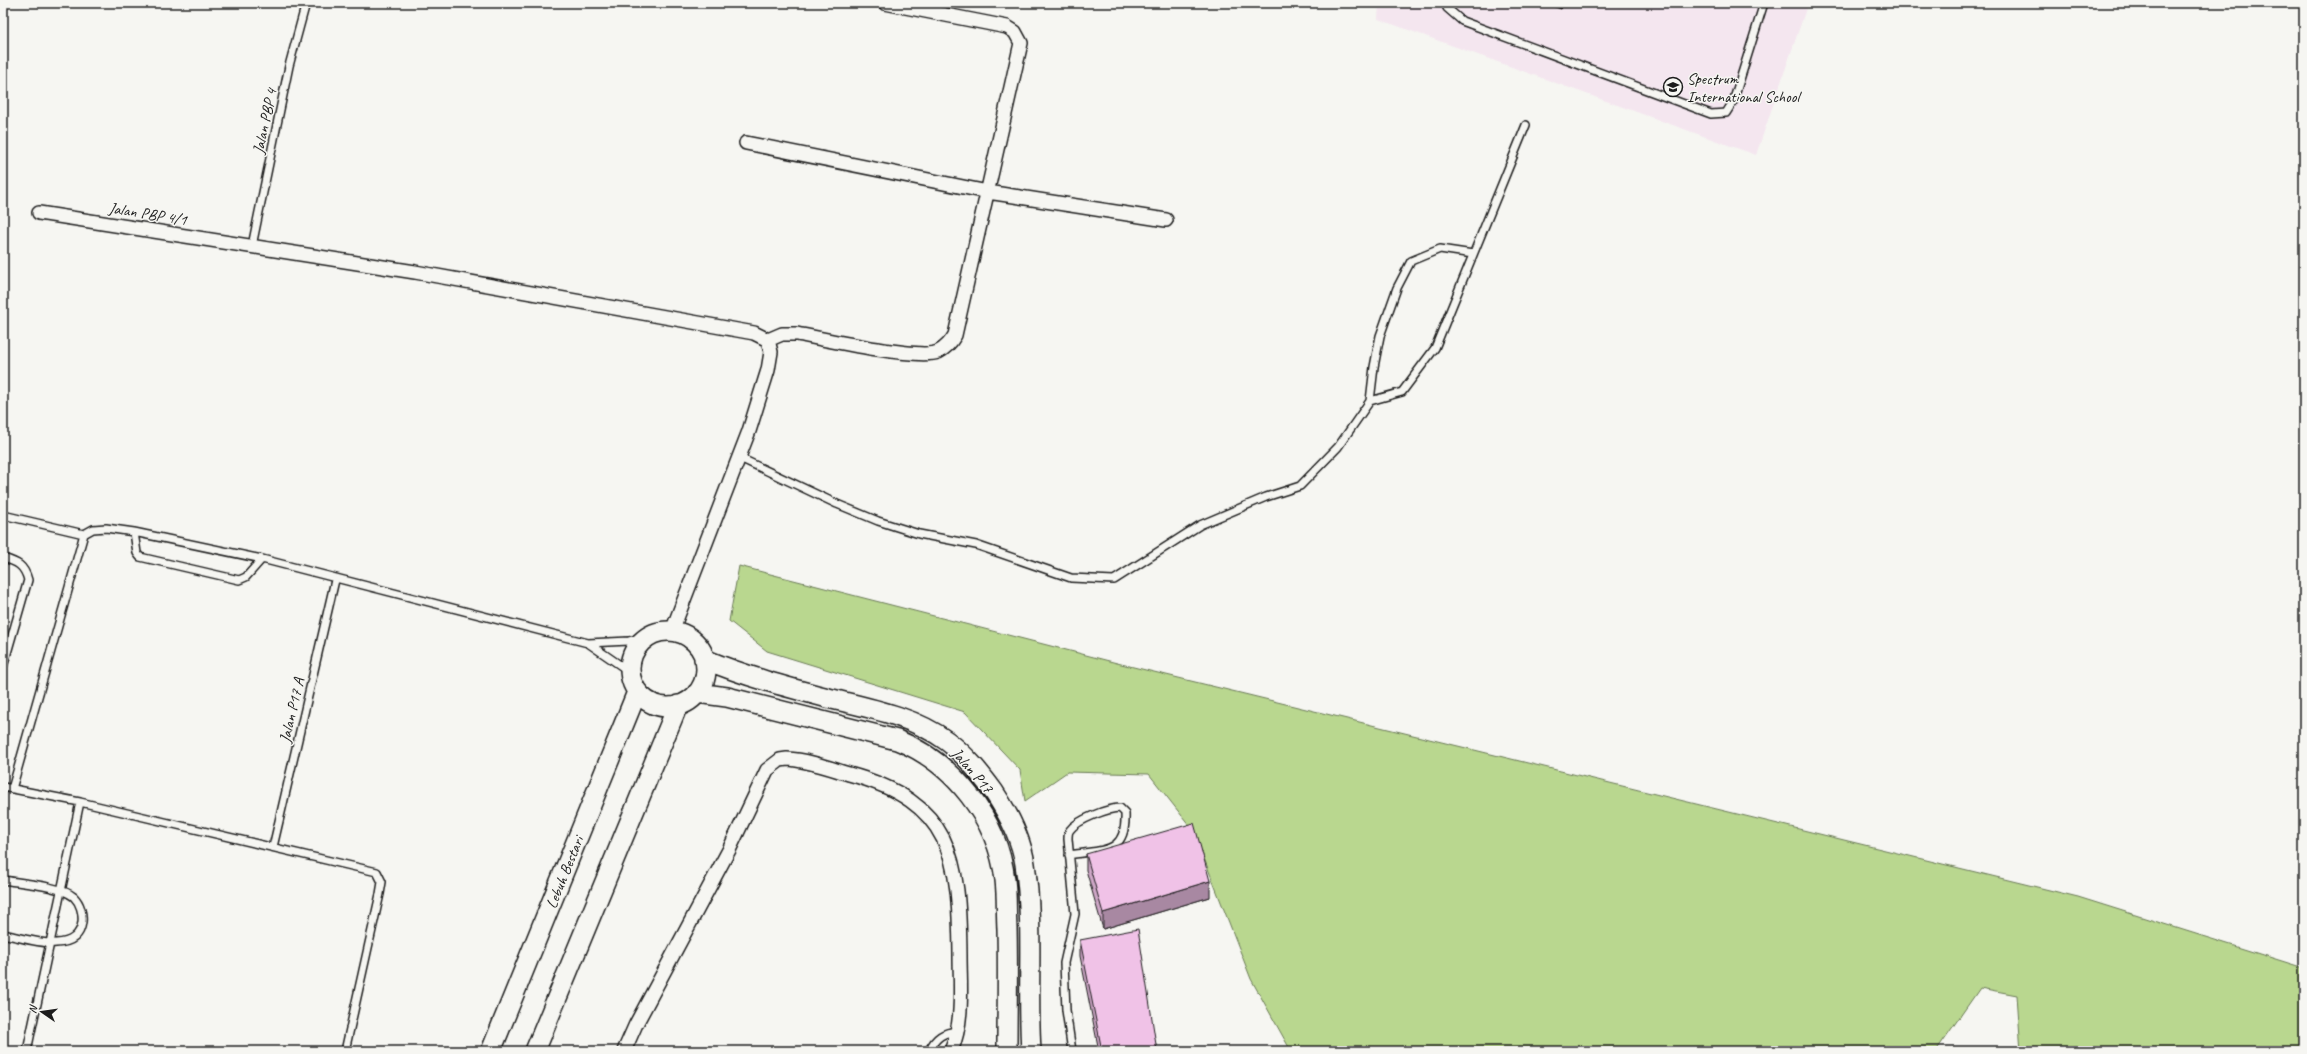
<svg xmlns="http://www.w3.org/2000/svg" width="2307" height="1054" font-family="Caveat,sans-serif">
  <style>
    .built { fill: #f4e6ef }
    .green { fill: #b9d78f; stroke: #6a7a56 }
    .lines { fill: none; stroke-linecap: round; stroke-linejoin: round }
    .lane-casing { stroke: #1c1c1c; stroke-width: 10 }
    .street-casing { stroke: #1c1c1c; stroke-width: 16 }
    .secondary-casing { stroke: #1c1c1c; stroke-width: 22 }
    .lane { stroke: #f6f6f2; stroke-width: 7 }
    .street { stroke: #f6f6f2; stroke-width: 13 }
    .secondary { stroke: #f6f6f2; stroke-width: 19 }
    .wall { fill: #cea7c7; stroke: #1c1c1c }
    .shaded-wall { fill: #a888a2; stroke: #1c1c1c }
    .building { fill: #f0c2e7; stroke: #1c1c1c }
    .labels { text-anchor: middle; stroke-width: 3; stroke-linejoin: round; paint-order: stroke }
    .poi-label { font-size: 16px; fill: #1c1c1c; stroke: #f6f6f2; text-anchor: start }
    .street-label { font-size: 16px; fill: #1c1c1c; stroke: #f6f6f2 }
  </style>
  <rect width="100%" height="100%" fill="#f6f6f2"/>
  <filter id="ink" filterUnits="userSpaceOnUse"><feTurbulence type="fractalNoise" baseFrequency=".025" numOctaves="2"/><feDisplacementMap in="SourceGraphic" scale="8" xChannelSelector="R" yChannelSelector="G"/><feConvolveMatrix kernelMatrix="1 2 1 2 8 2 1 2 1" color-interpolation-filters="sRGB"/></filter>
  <g filter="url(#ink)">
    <path class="built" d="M1379,3H1808L1756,155L1378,19Z"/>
    <path class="green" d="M739,566L1117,663L2078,897L2304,968V1051H2021L2017,995L1980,988L1936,1051H1291L1251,979L1193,830L1149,774L1067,772L1025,801L1020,770L965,712L767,651L729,621Z"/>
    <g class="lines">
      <defs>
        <path id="lane" d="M1447,3V8L1462,21L1711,114L1726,113L1733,102L1764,3
          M252,246L289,66L306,3
          M1370,401L1374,367L1380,336L1397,288L1411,261L1440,249L1473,254
          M738,457L837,504L878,521L919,534L976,545L1071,578L1114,580L1200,525L1266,497L1300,486L1338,447L1370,401L1402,392L1435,348L1526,125
          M3,515L84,534
          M134,532L137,553L140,557L239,580L246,577L262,559
          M3,558C17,562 24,565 28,580L3,667
          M588,643L630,672
          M3,787L80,802L377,872L382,882L380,894L345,1051
          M12,789L84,534L93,529L106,528L134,532L262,559L588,643L629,641L649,636
          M273,847L335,580
          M1069,855C1103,849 1127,855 1125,813L1120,808C1108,808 1077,820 1070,830C1068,832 1068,836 1068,839L1075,914L1064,963L1066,1010L1072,1051
          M3,880C20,883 62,886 74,897C80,903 83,913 82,922C78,958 24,938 3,934
          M27,1051L80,802
          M929,1051C935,1037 944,1032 958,1031"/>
        <path id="street" d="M746,143L988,192L1166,220
          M39,213L415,272L754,333L768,340L771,352L768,370L749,431L672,631
          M768,340L782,334H797C822,339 919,360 938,352C946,348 951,342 955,335L1021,43L1015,32L1007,27L885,3
          M624,1051L636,1024L729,850L767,770L780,760L787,759C808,760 829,768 849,774C953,802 959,858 960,955C960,986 964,1021 951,1051"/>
        <path id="secondary" d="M630 669a38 38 0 1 1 76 0a38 38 0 1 1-76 0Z
          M704,659C745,676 786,687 828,698C869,708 913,716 947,741C966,755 980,773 994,792C1008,813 1021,838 1025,864C1034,925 1027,989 1031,1051
          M697,693L727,697L897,740C953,762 998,819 1005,880C1007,896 1006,913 1007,929C1008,970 1007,1010 1007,1051
          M491,1051L637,692
          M535,1051L678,705"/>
      </defs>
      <use href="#lane" class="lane-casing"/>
      <use href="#street" class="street-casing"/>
      <use href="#secondary" class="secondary-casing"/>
      <use href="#lane" class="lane"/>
      <use href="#street" class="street"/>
      <use href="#secondary" class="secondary"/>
    </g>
    <path class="wall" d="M1544,3H1563L1561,9Z
      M1086,854L1210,897L1103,929L1086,870Z
      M1080,940L1157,1051H1099L1080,956Z"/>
    <path class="shaded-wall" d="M1561,3H1563L1561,9Z
      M1210,881V897L1103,929V913Z"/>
    <path class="building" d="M1194,823L1210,881L1103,913L1086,854Z
      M1138,929L1157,1051H1102L1080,940Z"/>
  </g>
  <defs>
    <symbol id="school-ring" viewBox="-11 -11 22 22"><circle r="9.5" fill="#f6f6f2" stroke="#1c1c1c" stroke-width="1.5"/><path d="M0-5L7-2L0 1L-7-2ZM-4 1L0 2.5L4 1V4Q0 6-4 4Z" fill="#1c1c1c"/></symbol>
  </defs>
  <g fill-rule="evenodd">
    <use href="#school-ring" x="1662" y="76" width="22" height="22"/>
  </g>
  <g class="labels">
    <g class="poi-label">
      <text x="1687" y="84">Spectrum<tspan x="1687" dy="18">International School</tspan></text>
    </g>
    <g class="street-label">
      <text transform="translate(264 121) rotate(-78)" y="6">Jalan PBP 4</text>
      <text transform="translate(148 213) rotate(9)" y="6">Jalan PBP 4/1</text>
      <text transform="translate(291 710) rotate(-77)" y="6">Jalan P17 A</text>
      <text transform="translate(973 770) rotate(49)" y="6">Jalan P17</text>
      <text transform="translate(564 872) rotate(-68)" y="6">Lebuh Bestari</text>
    </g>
  </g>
  <rect width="2307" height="1054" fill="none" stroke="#f6f6f2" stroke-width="16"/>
  <rect x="8" y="8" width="2291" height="1038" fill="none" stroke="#1c1c1c" stroke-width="1.5" filter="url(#ink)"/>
  <g transform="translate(42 1012) rotate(283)" stroke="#f6f6f2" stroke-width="3" paint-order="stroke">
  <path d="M0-3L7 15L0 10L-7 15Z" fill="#1c1c1c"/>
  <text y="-6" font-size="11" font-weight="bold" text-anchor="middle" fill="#1c1c1c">N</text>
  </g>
</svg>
